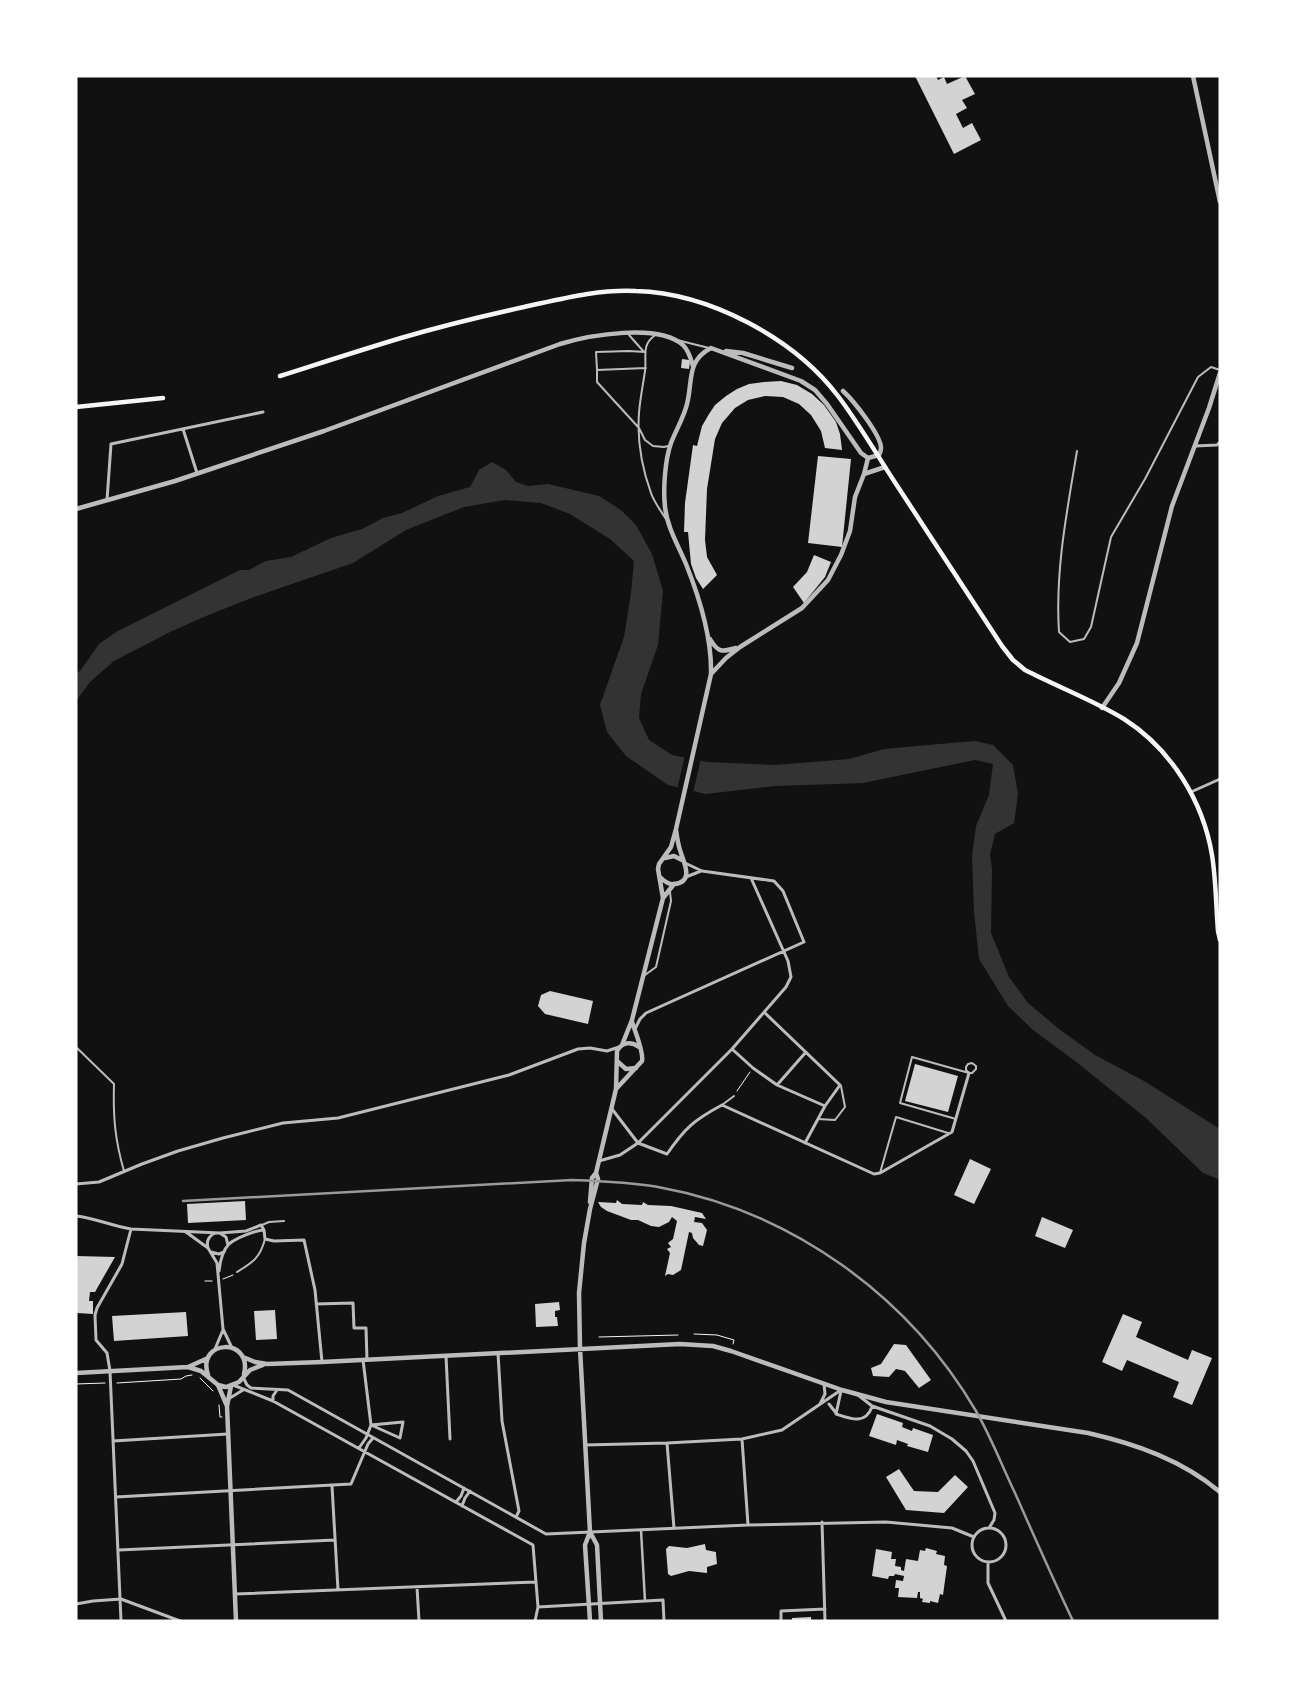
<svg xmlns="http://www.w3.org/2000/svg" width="1296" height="1697" font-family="'Fira Sans Condensed',sans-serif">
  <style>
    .water { fill: #333 }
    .pier { fill: #111 }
    .building { fill: #d3d3d3 }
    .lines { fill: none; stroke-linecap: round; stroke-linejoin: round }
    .path { stroke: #f5f5f5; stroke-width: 1 }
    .service { stroke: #bcbcbc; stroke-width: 2 }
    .pedestrian { stroke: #bcbcbc; stroke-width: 2.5 }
    .minor { stroke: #bcbcbc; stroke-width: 3 }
    .tertiary { stroke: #bcbcbc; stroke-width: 4.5 }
    .secondary { stroke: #f5f5f5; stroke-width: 4.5 }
    .rail { stroke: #9a9a9a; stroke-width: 2.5 }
  </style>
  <rect width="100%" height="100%" fill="#111"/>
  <path class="water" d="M492,462L506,470L516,482L528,486L548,484L599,496L621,510L636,525L652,554L663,591L658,645L641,694L639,718L649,740L672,755L708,762L775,765L849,759L884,749L928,745L975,741L993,745L1013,765L1018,794L1014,823L995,834L990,854L992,869L991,933L1009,977L1028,1003L1059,1029L1095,1055L1144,1081L1220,1129V1180L1203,1173L1146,1118L1075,1061L1033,1030L1008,1006L979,959L974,912L972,856L976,826L989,795L993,764L975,760L863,783L775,786L706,794L668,785L626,756L607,732L600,705L624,637L631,593L634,561L610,539L570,514L541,503L505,500L464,507L406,530L353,563L254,597L206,616L170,632L114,661L90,682L76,701V673L80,671L99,644L116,632L240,570H249L266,561L291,557L331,538L362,529L383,518L402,513L438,496L470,487L479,470Z"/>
  <path class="pier" d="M685,755L701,758L693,793L677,790Z"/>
  <path class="building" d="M915,76H936L938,80L944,77L947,84L965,76L975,94L962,100L967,108L956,114L963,128L972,123L981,140L954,154Z
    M682,359L689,360L690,362L689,369L681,368Z
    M781,381L797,385L812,394L824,405L836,422L840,434L842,450L825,448L821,431L811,415L799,404L783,397L765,396L748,400L735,408L722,423L715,439L707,489L705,540L707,557L717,575L703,589L696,578L691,564L688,532H684L685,503L693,445L697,446L702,426L709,414L715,405L726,396L737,389L749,384L764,382Z
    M818,456L851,459L842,547L808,543Z
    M814,555L831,562L825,577L804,603L793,587L807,572Z
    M550,991L593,1001L588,1024L545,1014L538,1006L541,995Z
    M915,1064L958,1076L948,1112L905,1101Z
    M970,1159L991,1169L974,1204L954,1195Z
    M617,1200L622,1204L642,1205L643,1202L648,1205L671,1206L702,1213L706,1219L695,1217L694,1222L702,1223L707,1230L703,1246L699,1245L693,1238L692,1233L689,1232L681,1270L673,1275L668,1274L665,1276L670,1253L667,1249L671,1247L668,1243L673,1239L677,1221L672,1217L669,1222L659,1227L651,1226L638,1220H631L607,1211L601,1207L598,1202L616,1203Z
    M245,1201L246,1220L188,1223L187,1204Z
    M1042,1217L1073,1230L1065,1248L1035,1236Z
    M76,1256L115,1257L95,1292H90L89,1301H93V1314L77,1313Z
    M559,1302L560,1310L555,1311V1317H557L558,1326L536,1327L535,1304Z
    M275,1310L277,1339L256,1340L254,1311Z
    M186,1312L188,1336L114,1341L112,1316Z
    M1123,1314L1142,1322L1136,1337L1188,1360L1192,1350L1212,1358L1192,1405L1173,1397L1179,1382L1127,1360L1122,1371L1102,1362Z
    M894,1344L906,1345L931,1380L919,1388L905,1371L901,1370L896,1369L889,1377L873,1376L871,1368L881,1364Z
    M877,1414L903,1423L902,1427L912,1431L913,1428L933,1435L928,1452L907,1446L908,1444L897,1440L896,1445L869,1436Z
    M899,1469L914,1491L938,1492L955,1475L968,1487L944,1513L906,1510L886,1477Z
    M705,1544L706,1550L716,1552V1554L717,1564L707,1567V1573L689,1571L671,1576L668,1574L666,1549L669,1546L687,1548Z
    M926,1548L937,1551L936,1554L945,1556L944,1565L947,1566L943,1595L940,1594L938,1603L930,1601V1603L922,1602L923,1599L920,1598V1592H918L917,1598L898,1597L899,1588H895L896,1580L903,1581L904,1576L895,1574L894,1576H889L888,1579L872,1576L876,1549L892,1552L891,1559H896L895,1566L901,1567V1570L904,1571L906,1559L918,1561L920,1550L925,1551Z
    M811,1617V1621H792V1618Z"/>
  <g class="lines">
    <path class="path" d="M737,1091L750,1072
      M223,1279L233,1275
      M205,1281H212
      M694,1334L717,1335L734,1340L733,1344
      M599,1337L678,1335
      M200,1378L213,1391
      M117,1383L181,1379L186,1376L192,1375
      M76,1384L105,1383
      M219,1405L220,1417H222"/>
    <path class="service" d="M629,335L644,352
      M654,336C641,346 647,357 645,371C643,385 640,399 639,413C637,439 642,468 651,493C654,502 661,511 666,519
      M677,340L709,348
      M646,368L597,370V382L639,428L645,440L653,446L664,447L668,446
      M597,370L596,352L629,351L645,352
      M1077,451C1067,511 1055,571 1059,632L1070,642L1084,639L1091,627L1111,537L1145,479L1198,377L1211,367L1220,370
      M645,975L656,967L671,901L670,892
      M76,1047L114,1084C113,1117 115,1140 124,1171
      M722,1105L734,1096
      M818,1119L835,1120L845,1107L841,1086
      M956,1119L900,1103L912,1057L969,1073H972L976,1069V1066L972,1063L968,1064L966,1067V1070L969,1073
      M880,1173L896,1117L948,1133
      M262,1225L269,1222L284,1221
      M237,1272C253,1262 260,1258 265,1239"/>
    <path class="pedestrian" d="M641,1530L645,1601"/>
    <path class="minor" d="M183,429L197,473
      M1195,446L1217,445L1220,442
      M107,500L111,444L263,412
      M1191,792L1220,779
      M686,877L701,871
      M765,1013L840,1085L825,1106L805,1143
      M635,1029L640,1019L646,1013L804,942L783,891L774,881L702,871L685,863
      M732,1049L753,1068L777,1085L825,1106
      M777,1085L806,1052
      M612,1109L638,1143
      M638,1143L667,1154C685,1128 694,1120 722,1105L874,1174L880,1173L952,1132L969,1073
      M599,1161L620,1155L638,1143L732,1049L786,987L791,977L788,961L751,878
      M76,1184L99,1182L142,1164L178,1151L223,1138L283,1123L338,1118L509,1075L578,1049L590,1048L607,1051L619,1047
      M76,1216C95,1218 112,1226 131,1229L220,1233L246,1231L261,1225L264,1230L265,1239L274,1241L304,1240L315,1290L322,1362
      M186,1232L208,1248L217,1263L223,1329L232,1348
      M221,1234L226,1237L228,1245
      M208,1248C206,1241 209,1236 215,1233
      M211,1252L219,1254L224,1252
      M219,1271C220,1262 223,1250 229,1244C236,1238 254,1231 263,1230
      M316,1304L353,1303L354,1328H366L367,1360
      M215,1349L223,1330
      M498,1353L502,1421L519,1511L516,1517
      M446,1356L450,1439
      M243,1377L247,1385L251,1388L288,1390L546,1534L748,1525L886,1522L952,1528L974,1537
      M233,1385L273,1401L533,1545L538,1607L663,1600L664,1621
      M841,1391L836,1414C851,1419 865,1425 872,1407
      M858,1395L872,1406L930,1426L952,1439L966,1451L973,1461L995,1513L994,1520L989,1528
      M230,1398L243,1390
      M273,1401V1396L277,1390
      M820,1404L825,1394L824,1384
      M829,1404L836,1413
      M403,1422L400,1438L371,1425Z
      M742,1439L748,1525
      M113,1441L228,1434
      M667,1443L674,1528
      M585,1445L667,1443L742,1439L782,1430L841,1390
      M359,1448L366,1438L371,1425L363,1360
      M332,1486L338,1590
      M116,1497L351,1484L368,1444L373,1438
      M456,1502L461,1496L464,1488
      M462,1506L465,1498L470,1491
      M822,1522L825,1621
      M972 1545a17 17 0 1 1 34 0a17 17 0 1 1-34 0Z
      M119,1550L335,1540
      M988,1562V1583L1006,1621
      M417,1587L419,1621
      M235,1594L536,1582
      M76,1604L93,1601L121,1599L180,1621
      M121,1621L110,1371L107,1353L96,1340L95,1315L97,1308L122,1264L131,1229
      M535,1621L538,1607
      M781,1621V1611L825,1609"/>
    <path class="tertiary" d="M1193,76L1220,202
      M726,351L743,353L792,368
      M843,391C853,400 881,435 881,448C881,450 880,453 879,455L868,458
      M864,474L885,467
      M76,509L175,481L324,431L560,344C590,335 658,323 683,345C689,351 691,359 693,366
      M710,639C718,653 722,652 736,648
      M1102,708L1119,683L1137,643L1172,506L1209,408L1220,373
      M665,858L674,856L682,860
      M661,878C665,882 669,885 675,884C695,881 683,861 680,850C678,844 677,837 676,830
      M663,898L658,869L659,864L671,847L676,829L711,674C712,637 700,599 686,564C678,545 667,527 665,507C663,489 665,460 671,443C676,430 684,417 687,404C693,381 686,361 711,348L801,381L815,390L827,404L861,453L868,458L864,474L855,497L850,531L841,555L828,580L802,608L740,647L726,658L711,674
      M622,1045L632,1020L663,898L674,884
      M618,1062L626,1069L636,1068
      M616,1089L642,1061C644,1053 635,1031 632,1022
      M590,1202L592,1178L596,1173L616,1089L617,1051C622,1042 631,1041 639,1047
      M243,1357L255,1362L267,1364L322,1362L680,1344L713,1346L731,1351L842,1390L886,1402L1088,1433C1136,1444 1182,1460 1220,1492
      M188,1367L208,1358
      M76,1373L188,1367L201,1371L218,1385L226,1387L239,1382L250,1370L263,1365
      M208,1375C196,1339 253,1337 244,1374
      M218,1385L227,1406
      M231,1386L227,1406L236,1621
      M590,1532L597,1545L601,1621
      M590,1621L585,1545L590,1532L580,1348L579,1293L584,1243L590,1209L598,1179L596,1173"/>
    <path class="secondary" d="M280,376C321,363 361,350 401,338C442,326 483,316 524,307C561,299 598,289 636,291C709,293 794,338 838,396C860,425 878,457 898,487C933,540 967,593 1002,646L1013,660L1025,670C1058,687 1093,700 1124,719C1171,749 1203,801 1212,855C1216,880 1216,906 1218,931L1220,940
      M76,407L163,398"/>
    <path class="rail" d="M183,1201L572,1180C601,1181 630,1182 658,1187C791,1211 908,1295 976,1411C991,1437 1002,1466 1015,1493C1034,1536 1053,1579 1073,1621"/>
  </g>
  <rect width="1296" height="1697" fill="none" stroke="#ffffff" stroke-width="155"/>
</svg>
